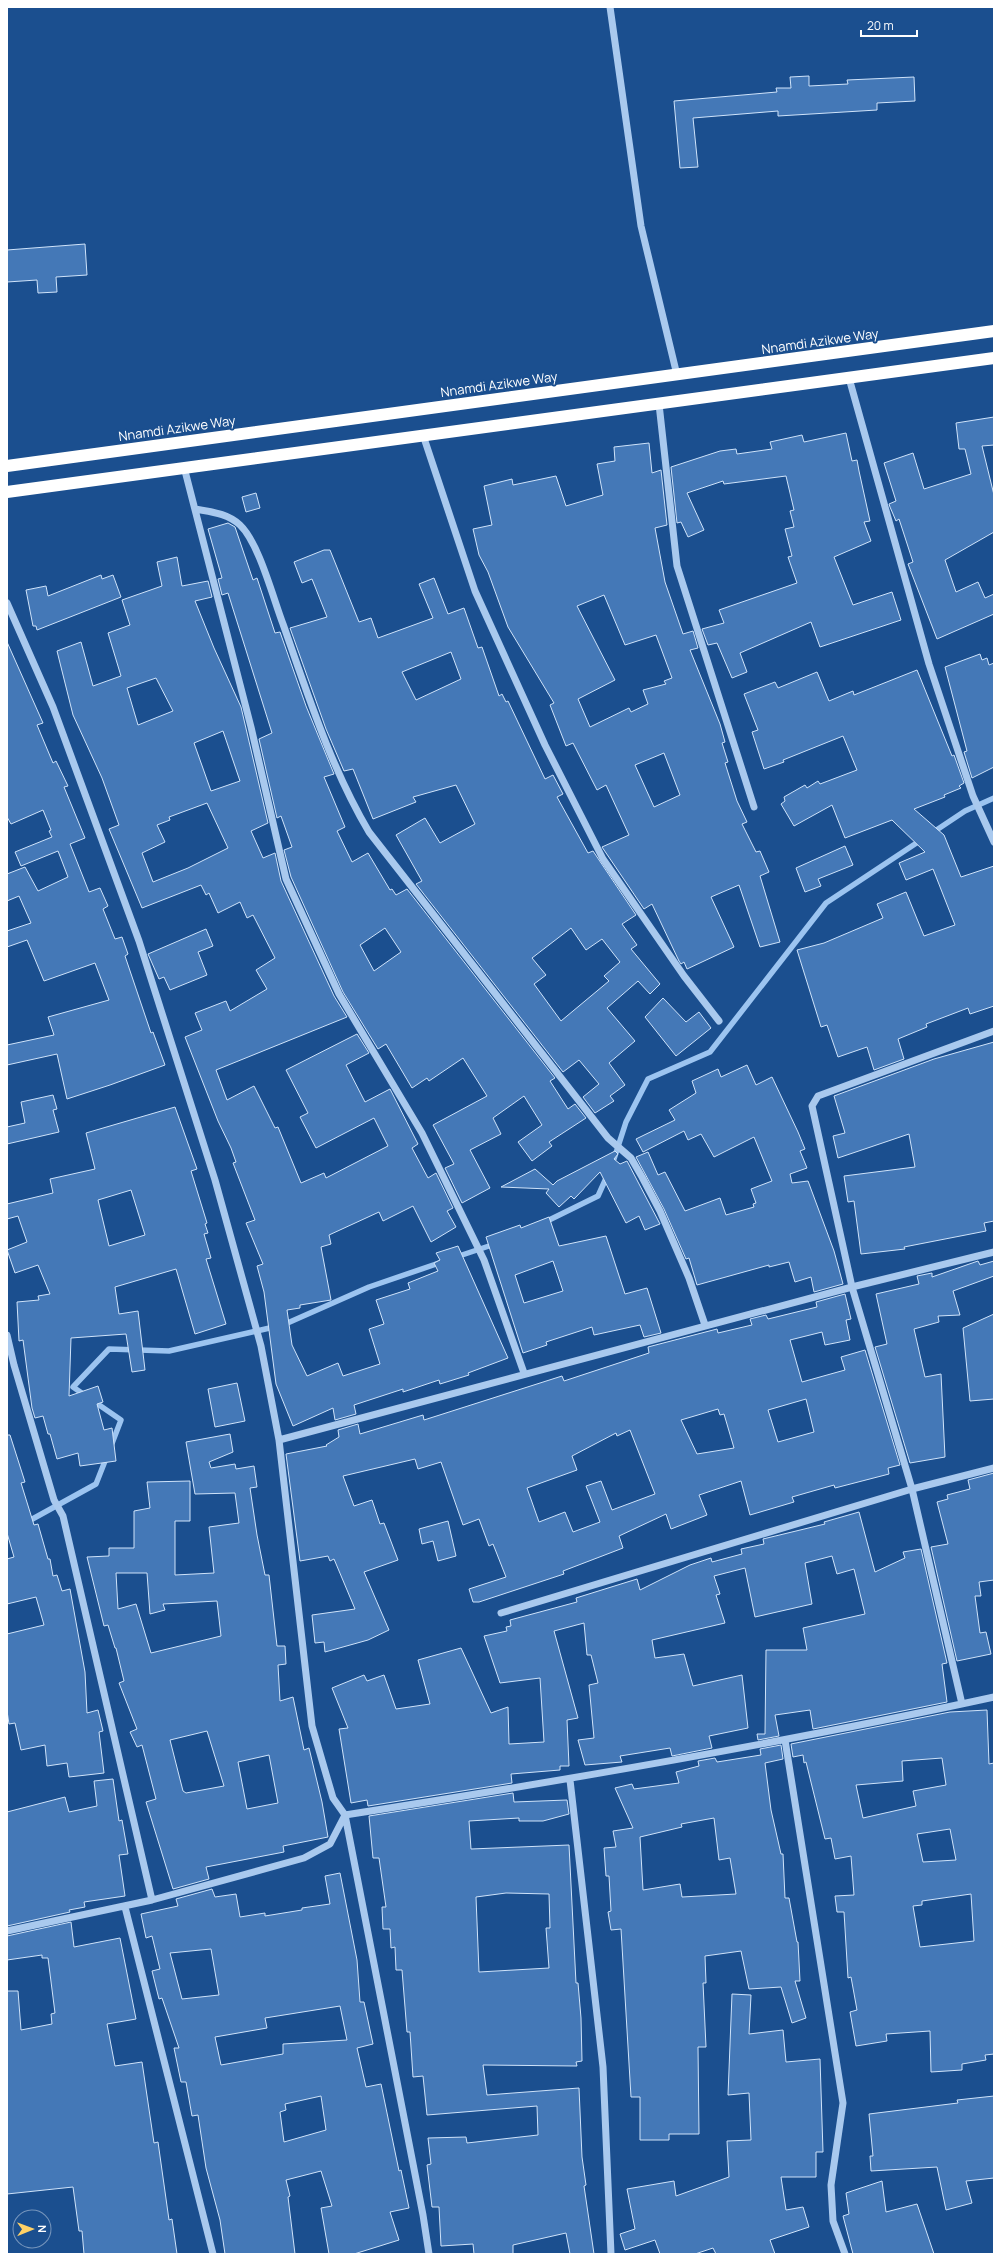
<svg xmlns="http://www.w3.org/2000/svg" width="1001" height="2261" font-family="Manrope,sans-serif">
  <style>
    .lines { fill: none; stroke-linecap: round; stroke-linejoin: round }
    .stream { stroke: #9cc4f0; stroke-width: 5.5 }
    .building { fill: #4478b7; stroke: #cfe3fa; fill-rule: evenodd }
    .minor { stroke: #a9c9ee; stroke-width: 7 }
    .highway { stroke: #fff; stroke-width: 12 }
    .labels { text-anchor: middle; stroke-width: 4; stroke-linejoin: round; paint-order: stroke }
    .street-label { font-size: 13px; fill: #fff; stroke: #1b4f8f }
  </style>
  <rect width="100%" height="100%" fill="#1b4f8f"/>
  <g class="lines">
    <path class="stream" d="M932,833L965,811L994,798
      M614,1159L626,1122L648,1079L710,1052L826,903L921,840
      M543,1223L598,1196L607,1176
      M456,1257L495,1244
      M283,1325L369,1287L442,1262
      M111,1446L121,1420L73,1387L109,1349L169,1351L274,1327
      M27,1522L96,1484L107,1456"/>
  </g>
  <path class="building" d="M809,76V86L848,84L847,80L914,77L915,101L877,103V110L778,116V111L693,118L698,167L680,168L674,101L777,92L776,88H791L790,77Z
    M85,244L87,275L56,277L57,292L38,293L37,280L7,282V250Z
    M994,417V445L982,446L994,495V532L945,560L956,592L978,582L985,598L994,594V614L937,639L908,564L913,562L899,519L896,521L890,507L889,504L896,501L884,463L913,453L924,489L971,474L965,449H959L956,423Z
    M846,433L852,461L857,460L859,471L870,521L864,522L871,541L834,557L853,605L892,592L901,620L820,647L811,622L740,653L747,672L732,678L717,643L708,645L702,629L724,623L719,610L797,583L788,557L792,556L785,529L794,527L790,511L794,510L786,476L724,484L723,481L687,493L704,530L688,537L681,522L677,523L671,467L720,451L736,449L737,454L772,449L770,442L802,435L804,442Z
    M649,443L652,473L661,470L667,525L655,528L665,582L683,634L693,631L698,648L690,650L720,724L725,742L722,743L728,762L725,763L737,801L747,822L742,824L756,852L760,851L769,872L760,876L780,942L760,947L739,885L711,897L734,947L687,969L684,962L681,964L679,961L652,904L644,909L602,847L629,835L606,785L597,790L573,743L566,746L550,705L554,703L508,627L488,572L479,555L473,529L492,525L484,486L512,479L513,485L556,476L566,506L603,495L597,464L615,461L614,447ZM604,595L625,645L656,635L672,678L664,681L666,684L643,690L648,704L631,712L629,708L590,727L578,699L615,680L577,606ZM664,753L680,795L654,807L635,765Z
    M256,493L260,508L246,512L242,497Z
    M228,523L235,527L253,580L257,578L275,633L280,632L306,706L334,774L324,777L345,827L337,831L352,862L368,853L390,890L392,889L396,895L407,889L555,1078L550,1081L568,1109L575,1104L586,1118L549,1142L552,1146L532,1161L518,1142L542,1125L524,1096L493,1118L501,1134L470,1150L490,1188L462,1203L445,1168L454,1164L433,1125L487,1096L463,1058L429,1081L427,1078L412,1088L386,1044L378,1049L343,992L291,877L284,850L292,847L281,816L277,818L259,739L272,733L228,593L222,595L218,579L222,578L208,529ZM385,928L401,952L374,971L360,945Z
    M324,550H330L359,622L371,618L378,638L433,618L419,584L434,578L448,614L464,608L478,648L482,647L499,696L502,694L506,702L508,701L545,779L553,775L563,794L557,797L588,853L593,851L636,915L622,924L637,945L631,949L660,984L650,994L638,981L607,1008L635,1041L609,1063L625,1085L610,1096L614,1101L595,1113L583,1097L599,1084L579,1060L563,1072L416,884L422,881L396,835L425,818L440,843L475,824L456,785L413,797L416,802L373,819L353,769L344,771L326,729L290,628L327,617L312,579L302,583L294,562ZM451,652L461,679L416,700L402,672ZM571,928L586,950L602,939L620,962L604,976L609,981L561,1021L534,984L546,975L532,958Z
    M177,557L182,586L208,581L212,597L195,601L214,648L241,707L268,823L251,831L263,858L275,853L281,881L334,996L347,1017L216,1070L227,1100L254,1086L275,1128L278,1127L301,1183L324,1173L326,1178L388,1146L374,1118L316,1148L300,1117L308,1113L286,1070L357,1034L369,1053L346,1065L365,1102L390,1089L418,1144L412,1148L428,1178L436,1173L453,1208L447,1211L456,1227L431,1242L413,1206L383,1221L379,1212L329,1235L331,1244L321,1247L331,1300L300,1305V1308L287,1310L292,1345L307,1376L338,1363L343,1376L380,1364L369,1329L384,1324L376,1300L410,1289L408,1283L438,1271L434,1263L440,1260L436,1253L458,1246L508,1358L468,1373L469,1375L440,1384L439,1380L403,1392V1389L354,1405L356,1414L335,1420L333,1408L293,1426L276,1384L264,1292L257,1266L263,1264L246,1223L255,1220L233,1163L236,1162L231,1148L218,1121L185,1037L202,1030L195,1013L226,1001L230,1011L267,989L256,970L275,958L253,915L247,918L240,902L218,913L209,893L206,895L201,885L142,908L109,829L119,825L102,778L73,715L57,651L81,642L93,686L121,676L108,633L130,625L122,600L162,586L157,562ZM156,678L173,711L138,725L127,688ZM223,731L240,781L211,791L194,743ZM207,803L228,848L188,868L153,882L142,853L165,842L157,825L170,820L169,817Z
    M101,575L102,579L113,575L121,597L37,630L36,626H33L26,590L46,586L48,596Z
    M7,642L43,723L37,725L53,763L56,761L68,786L64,787L85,838L70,844L89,892L100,888L108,906L103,909L115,939L122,937L128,954L125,956L151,1033L153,1032L165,1065L110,1085L67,1099L57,1054L7,1065V1045L54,1035L48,1017L109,1000L95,963L44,981L27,940L7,947V931L31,923L19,896L7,901V874L25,867L38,891L68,877L58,851L21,866L15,852L52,837L49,831L51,830L43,810L11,824L7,817Z
    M980,654L982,660L987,658L989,665L994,663V767L972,778L964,752L967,751L945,667Z
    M917,670L952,756L954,755L964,783L959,786L961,788L944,795L945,797L914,809L944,835L961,877L994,866V1006L970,1014L968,1008L926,1024L927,1027L898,1039L904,1059L874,1070L867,1047L838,1057L827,1025L821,1027L797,950L824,943L883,918L877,904L906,892L924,936L955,925L933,869L906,880L899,863L925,852L892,820L845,838L832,805L794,826L781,804L785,801L784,797L805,785L807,788L818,781L820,784L857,770L843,736L783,760L784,762L764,769L752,732L758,730L744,694L775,682L778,688L817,672L829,701L853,691L854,695Z
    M845,846L853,865L818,879L821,886L805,892L796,868Z
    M206,929L213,946L198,952L207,975L170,990L164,977L159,979L148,954Z
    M663,998L686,1022L699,1012L711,1028L676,1056L645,1017Z
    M994,1042V1221L984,1223L986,1231L904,1247L905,1249L861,1254L854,1201L848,1202L844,1176L915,1167L909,1134L838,1158L833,1136L845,1133L834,1096L934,1059Z
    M747,1065L756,1085L772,1077L798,1132L805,1149L800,1151L807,1168L790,1174L792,1183L808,1181L834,1251L843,1284L814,1292L811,1277L795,1282L789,1262L769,1267V1265L697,1285L689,1258L686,1259L664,1209L636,1157L648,1152L658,1175L665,1172L685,1211L720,1198L726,1215L754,1207L753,1204L756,1203L751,1189L772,1181L754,1137L714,1157L701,1134L688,1140L684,1131L643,1152L636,1139L675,1120L669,1110L696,1093L692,1081L718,1069L721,1077Z
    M53,1095L57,1109L53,1110L59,1132L7,1144V1127L25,1123L21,1102Z
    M175,1107L197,1169L191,1171L207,1223L205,1224L208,1233L204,1234L211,1258L206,1259L226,1324L195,1334L176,1269L115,1287L119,1314L138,1311L145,1370L132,1372L126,1334L71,1338L69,1396L98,1386L103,1402L97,1404L104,1430L112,1428L116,1461L80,1466L78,1453L57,1459L50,1434H48L43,1416L35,1418L32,1408L23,1340L19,1341L17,1302L39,1300L38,1296L50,1294L38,1265L15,1273L7,1250L27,1242L18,1216L7,1219V1204L53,1193L50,1179L95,1169L86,1133ZM131,1190L145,1235L109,1246L98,1200Z
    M615,1151L618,1154L614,1159L620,1164L627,1161L660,1224L645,1230L639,1216L626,1223L600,1172L574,1199L571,1196L559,1207L546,1193L549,1189L501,1187L535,1169L553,1185L557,1181Z
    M549,1217L559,1246L606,1236L625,1294L647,1288L661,1333L644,1337L640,1325L594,1335L592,1327L546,1342L547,1345L523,1353L486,1237L520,1225L521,1228ZM553,1261L563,1291L524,1303L515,1275Z
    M978,1261L980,1265L994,1261V1276L953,1291L960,1315L938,1316L939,1322L914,1329L925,1377L941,1374L945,1457L910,1463L875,1347L887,1344L876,1294L919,1284L917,1276L932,1273V1277Z
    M845,1294L851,1319L846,1320L850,1340L825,1345L822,1332L790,1340L802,1382L845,1370L841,1357L865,1350L900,1465L888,1468L889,1474L835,1488L834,1485L792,1497L794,1502L750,1515L741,1481L699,1495L707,1515L671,1529L666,1514L619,1536L623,1548L563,1571L564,1574L479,1602H473L469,1589L506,1577L493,1544L489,1546L479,1519L463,1525L441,1462L418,1469L415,1459L343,1476L354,1506L372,1500L380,1524L384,1523L398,1560L364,1572L389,1630L368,1640L325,1652L324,1642L315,1643L312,1615L355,1609L334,1559L330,1561L328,1556L300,1561L286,1454L327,1446L326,1445L339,1437L338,1430L358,1424L360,1434L423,1415L424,1420L562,1376L564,1381L649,1353L648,1347L717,1329L718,1333L752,1325L750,1319L766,1315L768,1319L817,1307L816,1302ZM806,1399L814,1432L778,1442L768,1410ZM718,1409L720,1415L724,1414L734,1448L697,1454L681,1420ZM630,1430L655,1494L612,1510L601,1481L586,1486L600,1522L573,1532L565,1512L539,1522L527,1488L577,1470L572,1456L616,1433L617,1436Z
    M994,1314V1399L970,1401L963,1328Z
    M237,1383L245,1421L215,1427L208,1389Z
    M230,1434L233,1452L209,1462L211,1468L235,1464L236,1469L254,1466L257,1487L250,1488L257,1535L265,1575H269L277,1646H285L286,1664L278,1665L280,1701L293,1697L304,1750L309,1748L322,1802L328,1837L283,1846L284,1852L206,1867L209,1879L173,1889L146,1802L156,1799L142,1745L137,1747L130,1732L137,1729L119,1683L124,1681L116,1648H115L108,1625L104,1626L87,1557L109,1556V1548H134V1511L150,1508L147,1482L190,1481V1521H175V1575L214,1573L209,1527L239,1523L235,1493L195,1494L186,1442ZM116,1573H147L150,1614L165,1610L163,1604L217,1601L221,1636L151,1653L136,1604L118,1609ZM207,1731L224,1786L186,1793L183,1791L170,1740ZM269,1755L278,1803L247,1809L238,1762Z
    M7,1435H10L25,1482L21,1483L34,1525L38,1524L48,1559H50L53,1576L57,1575L62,1591L70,1589L85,1672L87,1713L98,1710L103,1731L99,1732L104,1773L69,1777L67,1763L47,1766L45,1745L21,1750L15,1723L9,1724L7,1711V1634L44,1625L36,1597L7,1604V1559L14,1557L7,1533Z
    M994,1473V1580L979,1582L981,1596H975L980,1633L986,1632L991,1654L957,1661L931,1547L948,1544L937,1502L948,1499L947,1495L970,1489L968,1480Z
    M859,1512L875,1572L905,1558L903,1552L921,1549L947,1663L942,1664L947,1702L813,1729L810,1710L775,1715L779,1736L758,1740L757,1734H765L766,1650H807L803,1628L865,1614L854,1569L837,1574L832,1556L805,1563L812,1604L755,1617L745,1568L714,1576L720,1594L716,1595L725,1623L652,1640L655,1658L684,1654L693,1686L742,1675L748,1728L709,1736L712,1748L672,1756L670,1748L620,1756L622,1762L585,1765L578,1740L594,1738L589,1685L598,1683L591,1655H587L584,1623L554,1631L578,1718L567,1720L569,1766H560V1770L511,1774L512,1783L368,1806L367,1800L351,1803L339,1729L348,1728L332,1688L364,1675L367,1681L384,1675L396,1709L430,1704L418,1660L461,1648L491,1713L508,1707L509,1744L544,1742L540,1678L500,1683L484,1636L507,1631L506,1627L511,1626L510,1620L577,1602L576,1598L637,1579L640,1590L690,1565L711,1558L712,1562L742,1554L741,1549L764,1544L763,1539L825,1524L824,1522Z
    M448,1521L456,1556L438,1561L433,1541L422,1544L419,1529Z
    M987,1710L989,1764L994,1763V2054L985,2055L986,2060L962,2064V2070L931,2072L930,2031L886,2034L887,2041L856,2046L850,2012L857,2010L851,1977L848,1978L844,1912H837L835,1896L854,1895L851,1856L835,1859L831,1838L825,1839L806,1762L804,1763L803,1755L793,1757L791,1744L950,1712ZM942,1758L946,1785L913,1791L916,1806L863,1818L856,1785L903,1781L902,1761ZM950,1829L956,1860L923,1862L917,1834ZM971,1894L974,1941L920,1947L913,1906L922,1905V1901Z
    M781,1745L783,1759L765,1763L771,1810L781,1854H783L785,1898H789L797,1942H798L800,1981H795L806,2018L792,2023L781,1987L749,1989L741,1951L705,1956L706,1983H703L706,2047H698L699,2134H669V2140H640V2097H631L621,1929L611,1930L608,1912L611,1911L609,1876H606L604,1848L616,1847L613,1831L633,1828L615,1788L632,1784L634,1789L679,1783L676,1772L699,1766L698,1761L715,1758L717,1762L761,1755L760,1749ZM714,1818L719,1860L730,1858L736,1894L682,1897L680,1884L643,1890L640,1837L682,1827L681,1824Z
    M113,1779L119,1821L122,1820L128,1854L119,1855L125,1896L84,1902L85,1907L69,1910L70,1912L7,1926V1812L65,1797L69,1812L97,1806L94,1781Z
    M513,1793L514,1802L567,1800L569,1814L543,1821H519V1818L469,1821L471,1849L569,1845L576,1983H578L581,2018L582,2061L576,2062L577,2066L483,2065L487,2095L579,2088L582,2157L586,2185L584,2186L594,2254H570L566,2233L513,2245V2254H474L473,2244L441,2246L439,2207H432L427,2165L431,2164L428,2138L466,2137L467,2143L538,2135L537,2106L427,2115L423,2076L413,2077L410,2032H407L402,1970H396L395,1947L391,1948L390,1929H383L382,1907H386L379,1858H373L369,1816ZM506,1893L549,1894L550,1928H546L549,1968L479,1972L476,1897Z
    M340,1873L357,1960L360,2002H364L373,2044L357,2048L366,2087L381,2084L399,2171L401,2170L409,2208L390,2212L399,2240L354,2254H329L321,2208L332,2206L321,2171L286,2180L290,2196L288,2197L295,2254H225L220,2220L206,2168L198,2115L192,2116L186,2082H181L174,2048H179L162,1998L159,1999L152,1971L160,1969L152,1936L146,1938L141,1914L178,1906L176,1899L212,1889L215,1897L236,1894L240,1917L265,1913V1916L302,1910V1908L330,1904L325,1876ZM211,1949L219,1995L182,1999L170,1953ZM340,2006L347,2040L283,2044V2054L221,2065L215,2037L267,2028L265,2018ZM321,2096L326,2130L284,2142L280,2112L286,2110L285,2104Z
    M71,1922L74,1947L120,1938L136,2019L107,2024L115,2066L142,2062L154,2143L158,2142L169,2220L172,2219L177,2254H84L82,2231H79L73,2187L7,2194V1991H18L21,2030L52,2024L51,2014L55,2013L48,1958H42V1955L7,1960V1936Z
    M732,1994L751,1995L749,2034L783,2030L786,2062L820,2059L823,2152H816V2177H781L786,2210L803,2207L809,2227L770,2240L775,2254H716L713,2248L695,2254H660L655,2240L625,2250L620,2234L635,2229L627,2189L674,2181L676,2196L729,2177L727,2141L751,2140L749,2093L728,2095Z
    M994,2096V2178L966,2181L972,2203L946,2210L937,2167L871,2171L870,2156H873L869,2114L958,2103L957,2100Z
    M882,2181L886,2212L917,2204L934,2254H853L843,2216L849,2214L846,2193Z"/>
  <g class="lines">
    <path class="minor" d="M610,7L641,226L677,375
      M849,378L929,664L973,796L994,842
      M659,404L677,566L754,807
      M423,435L475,591L545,745L603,859L684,976L719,1021
      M184,467L251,727L286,879L339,994L422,1133L484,1260L524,1373
      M195,509C211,512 227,513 240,525C259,543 273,598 283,624C308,695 331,768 369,832L608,1138L631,1158L642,1177L660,1211L689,1278L705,1325
      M7,603L53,707L139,941L215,1180L261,1346L279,1440L312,1726L333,1798L345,1815L423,2215L429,2254
      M7,1335L14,1365L54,1500L63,1516L152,1900
      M279,1440L852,1287L994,1252
      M501,1613L912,1489L994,1468
      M962,1704L912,1489L852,1287L812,1106L818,1096L994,1031
      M785,1740L843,2103L831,2185L833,2221L845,2254
      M570,1780L603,2067L611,2254
      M345,1815C562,1781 779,1744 994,1697
      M125,1907L213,2254
      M7,1931L152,1900L304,1858L330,1844L345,1815"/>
    <path class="highway" d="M7,466L994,331
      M7,492L994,358"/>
  </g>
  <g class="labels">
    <g class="street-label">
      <text transform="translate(820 341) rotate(-8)" y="5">Nnamdi Azikwe Way</text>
      <text transform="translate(499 384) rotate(-8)" y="5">Nnamdi Azikwe Way</text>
      <text transform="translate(177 428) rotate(-8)" y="5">Nnamdi Azikwe Way</text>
    </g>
  </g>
  <rect width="1001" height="2261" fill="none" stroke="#ffffff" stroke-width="16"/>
  <g transform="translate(32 2229) rotate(89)"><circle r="19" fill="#1b4f8f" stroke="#7695bc"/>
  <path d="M0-3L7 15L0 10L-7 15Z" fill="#ffd166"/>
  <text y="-6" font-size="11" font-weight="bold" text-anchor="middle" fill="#ffffff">N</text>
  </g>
  <path d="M861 30v6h56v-6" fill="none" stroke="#ffffff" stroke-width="2"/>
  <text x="867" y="30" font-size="12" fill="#ffffff" stroke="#1b4f8f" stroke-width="3" paint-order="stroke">20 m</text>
</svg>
